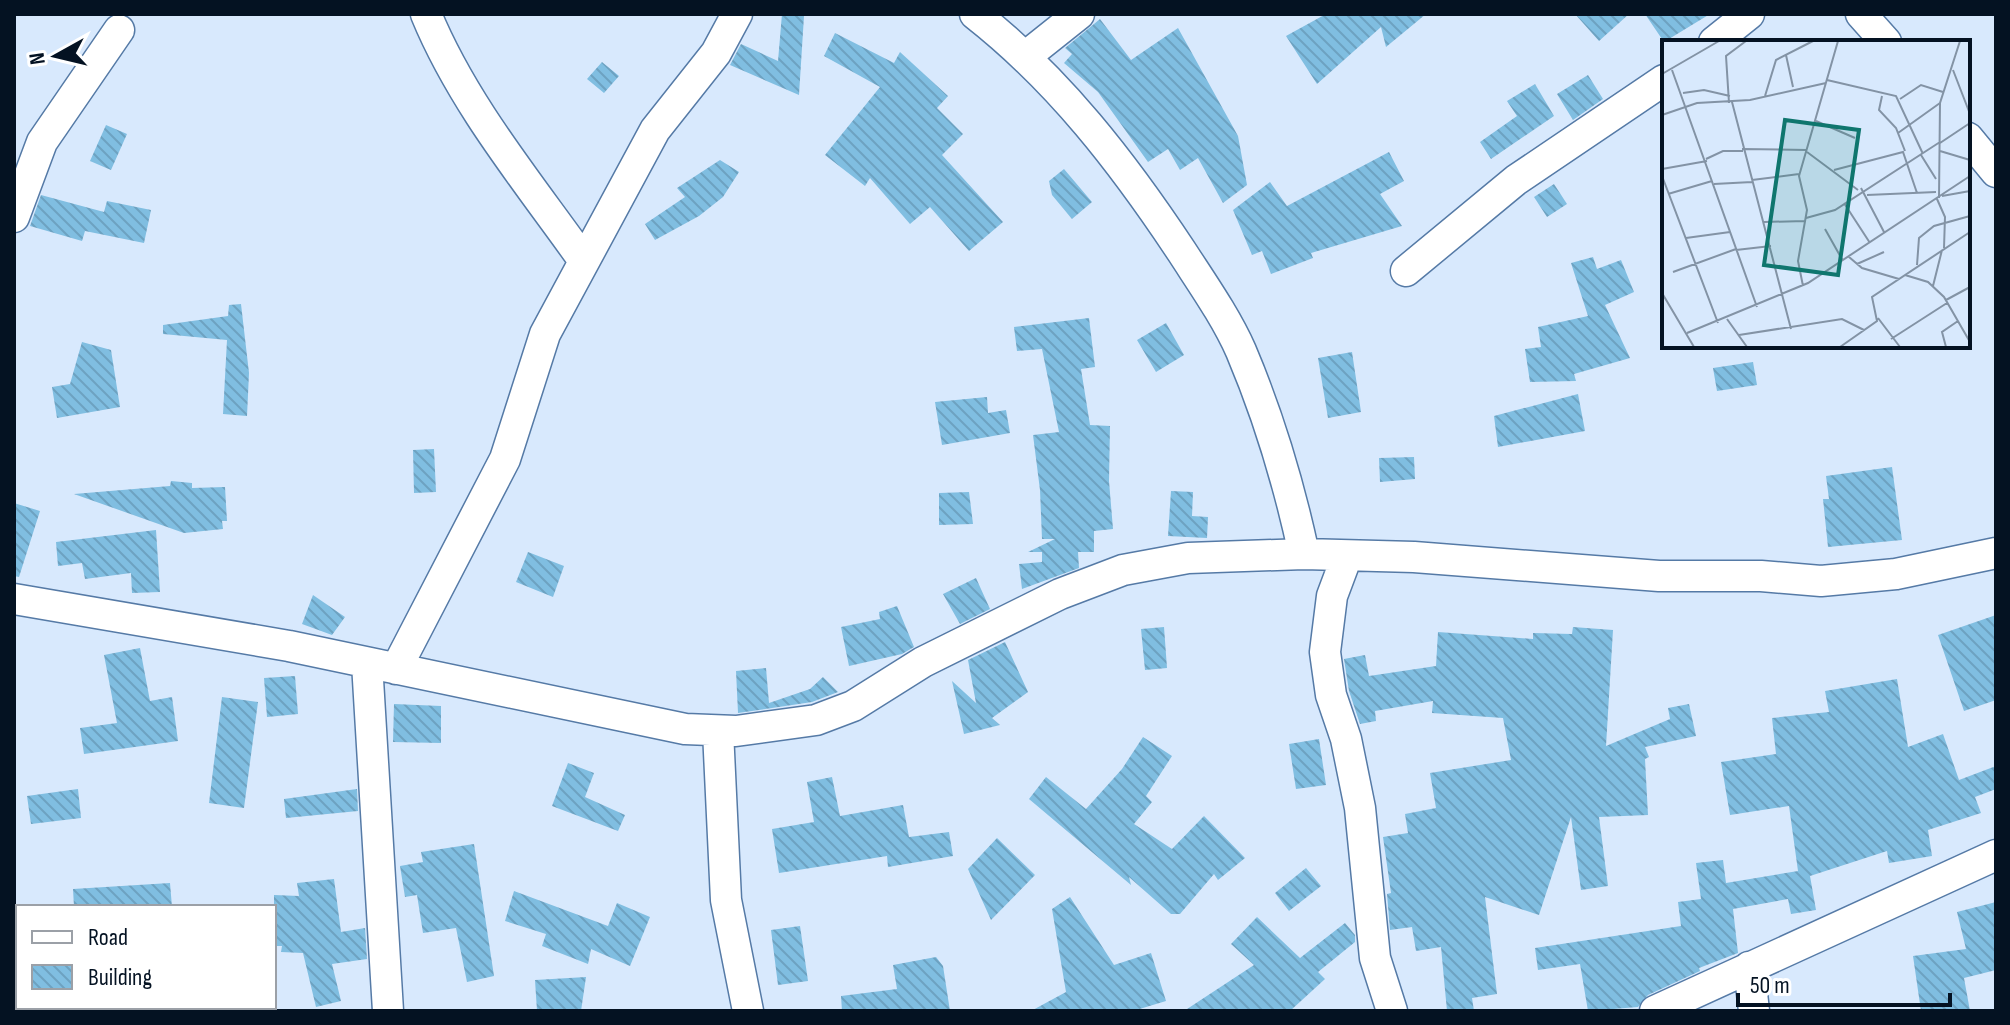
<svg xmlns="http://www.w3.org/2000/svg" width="2010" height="1025" font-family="'Sofia Sans Condensed',sans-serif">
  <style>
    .building { fill: url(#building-back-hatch) }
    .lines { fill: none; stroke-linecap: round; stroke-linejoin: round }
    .minor-casing { stroke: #557aa6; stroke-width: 33 }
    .minor { stroke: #fff; stroke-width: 30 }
    .inset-road { fill: none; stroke: #8393a5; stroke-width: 2 }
    .view { fill: #0f766e; fill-opacity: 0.15; stroke: #0f766e; stroke-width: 4 }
    .inset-edge { fill: none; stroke: #041222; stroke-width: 4 }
  </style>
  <defs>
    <pattern id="building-back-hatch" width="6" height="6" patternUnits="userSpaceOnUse" patternTransform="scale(2)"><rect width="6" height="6" fill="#80bee1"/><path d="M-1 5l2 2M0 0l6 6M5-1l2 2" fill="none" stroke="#6da2c1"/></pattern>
  </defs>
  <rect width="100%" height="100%" fill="#d8e9fd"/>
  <path class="building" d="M782,14L804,16L799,95L730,65L741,44L778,61Z
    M1326,14H1426L1386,47L1381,27L1317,84L1286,36Z
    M1575,14H1629L1599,41Z
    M1645,14H1710L1664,42Z
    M1100,19L1131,60L1178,28L1238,136L1247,185L1223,203L1198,158L1180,170L1168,149L1148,162L1098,92L1064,63L1072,54L1065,48Z
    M835,33L894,63L900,52L948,96L937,108L963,134L942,155L1003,222L969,251L930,207L910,224L870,178L865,186L825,155L880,87L824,56Z
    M602,62L619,76L604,93L587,79Z
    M1588,75L1603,99L1573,120L1557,94Z
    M1535,84L1554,116L1491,159L1480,142L1517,116L1507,101Z
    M106,125L127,134L111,170L90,161Z
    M1389,152L1404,181L1380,194L1402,226L1311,253L1313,258L1271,274L1262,251L1252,255L1233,210L1270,182L1287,206Z
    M720,160L739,172L723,197L699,216L655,240L645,224L685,197L677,188Z
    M1064,169L1092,202L1072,219L1052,195L1049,181Z
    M1554,184L1567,204L1547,217L1534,197Z
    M41,195L104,212L107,201L151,210L144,243L85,231L82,241L30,226Z
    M1593,257L1597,269L1621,260L1634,292L1605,305L1630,358L1574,374L1576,381L1530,382L1525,349L1541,347L1538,327L1588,316L1571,263Z
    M241,304L249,373L247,416L223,414L227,340L163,334V325L228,316L229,305Z
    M1089,318L1095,367L1081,369L1090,425L1110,426L1109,481L1113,529L1094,531V552H1078L1079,568L1022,589L1019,564L1042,562V552H1028L1055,539H1042L1040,490L1033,435L1059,432L1042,349L1017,351L1014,327Z
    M1166,323L1184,355L1156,372L1137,340Z
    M82,342L111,350L120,407L57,418L52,387L70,384Z
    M1352,352L1361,412L1328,418L1318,358Z
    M1753,362L1757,385L1717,391L1713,368Z
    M1578,394L1585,431L1498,447L1494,416Z
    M987,397L988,413L1006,410L1010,433L942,445L935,402Z
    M434,449L436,492L414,493L413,450Z
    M1414,457L1415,479L1380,482L1379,458Z
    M1892,467L1902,540L1828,547L1823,499H1829L1826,476Z
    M171,481L192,483V488L225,487L227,521H222L223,529L184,533L74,494L170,486Z
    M1171,491L1193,492L1192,516L1208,517L1207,538L1168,536Z
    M969,492L973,524L939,525V493Z
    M14,503L40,511L19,577L14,576Z
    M156,530L160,592L132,593L131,573L85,579L82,563L58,566L56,542Z
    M528,552L564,566L553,597L516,582Z
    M976,578L990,609L960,624L943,594Z
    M313,595L345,617L332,635L302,624Z
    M897,606L914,647L902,654L849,666L841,627L880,619L879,612Z
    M1996,615V700L1964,711L1938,635Z
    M1164,627L1167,668L1145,670L1141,629Z
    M1573,627L1613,630L1606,746L1670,719L1668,708L1689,704L1696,736L1645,747L1649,757L1645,759L1648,815L1599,817L1608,886L1581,890L1571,817L1539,915L1485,897L1497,994L1472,998L1474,1011H1447L1441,947L1416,951L1412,927L1390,930L1387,894L1391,893L1383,837L1408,833L1405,814L1436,808L1430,773L1511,760L1503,718L1432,713L1433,701L1375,711L1376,721L1360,724L1349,691L1344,659L1365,655L1369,676L1436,666L1438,632L1533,639V633L1572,634Z
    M1005,642L1028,692L992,718L1000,725L964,734L952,681L976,703L968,660Z
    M140,648L150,701L172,697L178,741L84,754L80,728L117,723L104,655Z
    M766,668L769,703L810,689L823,677L838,692L812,702L738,713L736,671Z
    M295,676L298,714L267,717L264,678Z
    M1897,679L1908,747L1943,734L1959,780L1996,766V789L1975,797L1981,813L1928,830L1932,856L1889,863L1887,851L1810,876L1816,910L1791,914L1788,899L1733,909L1738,953L1699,968L1700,971L1648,995L1638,1007L1588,1011L1580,964L1538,970L1535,948L1681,926L1678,902L1701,899L1696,863L1723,860L1726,883L1798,871L1789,806L1730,815L1721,762L1776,754L1772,718L1829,712L1825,691Z
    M222,697L258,702L244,808L209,803Z
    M394,704L441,706V743L393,742Z
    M1143,737L1172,756L1146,796L1152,802L1134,824L1172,849L1204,816L1245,858L1218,880L1214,874L1180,914H1171L1129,877L1131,885L1029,799L1046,777L1086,809L1122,769Z
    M1319,739L1326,785L1296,789L1289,744Z
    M568,763L594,773L585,797L625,815L618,831L552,806Z
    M832,777L840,816L903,805L909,837L949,832L953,856L888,867L887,856L779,873L772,829L814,822L807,782Z
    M78,789L81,818L31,824L27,796Z
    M357,789L358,811L286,818L284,799Z
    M997,838L1035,875L991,920L968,869Z
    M474,844L494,976L467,982L456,928L423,933L417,895L405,897L400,866L423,862L421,852Z
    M1306,868L1321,886L1289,911L1275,893Z
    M334,879L341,932L365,928L367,959L332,964L341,1001L316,1007L303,953L281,952L282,946H274V895L299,896L297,883Z
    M170,883L172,907H74L73,889Z
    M514,891L608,926L617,903L650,917L630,966L591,949L588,964L542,946L546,934L505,921Z
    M1070,897L1114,965L1151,953L1166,1001L1133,1011H1031L1066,992L1052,909Z
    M1996,902V970L1964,978L1970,1011H1921L1913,956L1966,949L1957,912Z
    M1257,917L1300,958L1345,923L1355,935V942L1318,972L1325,979L1290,1011H1184L1254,965L1231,944Z
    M800,926L808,981L778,985L771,930Z
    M936,957L943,966L950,1011H842L841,996L897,989L893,965Z
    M586,977L581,1011H537L535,980Z"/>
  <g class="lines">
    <defs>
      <path id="minor" d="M426,14C463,104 528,182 584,261
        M975,14C1059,80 1123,163 1182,252C1202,283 1226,317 1241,351C1269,417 1289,484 1304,554
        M1861,14L1886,42
        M1714,42L1749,14
        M1025,57L1079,14
        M1968,138L1996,172
        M14,217L42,142L119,30
        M1406,271L1516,180L1664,80
        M1347,556L1332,596L1325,652L1331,695L1346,739L1360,808L1375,958L1392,1011
        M14,599L289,646L685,729L736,731L816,720L853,706L923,662L1060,594L1123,570L1188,558L1304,554L1414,557L1659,576H1761L1821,581L1896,574L1996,553
        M367,663L388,1011
        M396,669L505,459L545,334L655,130L716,53L737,14
        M718,731L726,900L748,1011
        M1749,967L1754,1011
        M1655,1011L1996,855"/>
    </defs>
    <use href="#minor" class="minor-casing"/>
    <use href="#minor" class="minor"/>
  </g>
  <g transform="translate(1662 40)">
    <rect width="308" height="308" fill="#d8e9fd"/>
    <path class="inset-road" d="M124,15L131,47M10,30L95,267M291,30L308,74M0,34L57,1M165,40L234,56L261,114M21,53L42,50L68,56M103,56L114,20L151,1M220,56L217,70L234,88L243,111M238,59L259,45L281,52M70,62L129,289M67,63L64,16L84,1M0,75L35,63L88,60L164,43M154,81L193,98M236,93L278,63M278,103L308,83M80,109L145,110M278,111L308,120M145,112L196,150M259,115L274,139M44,119L61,111H81M0,129L45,121M172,130L241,112L255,153M0,136L56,283M90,140L137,134M52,144L90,142M199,148L222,192M6,154L50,141M205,155L274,152M280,156L308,151M277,158L278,63L298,1M275,159L283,177L282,208M182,163L208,203M144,178L173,170L278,102M102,182L143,181M163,189L181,221M24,198L68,192M74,210L109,206M187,217L200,228L237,239M195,224L222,212M255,225L257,198L272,186L308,176M11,232L74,209M243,235L266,242L282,257L308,302M141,246L136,221L145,170L137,136L176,1M271,246L280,210M0,253L32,307M284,260L308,247M216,278L238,307M65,279L85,307M25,293L146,243L308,136M77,295L180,279L202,290M229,299L285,263M178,307L215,281L210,257L308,192M284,307L280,292L296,281"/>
    <path class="view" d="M123,80L197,90L176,235L102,225Z"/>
    <rect width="308" height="308" class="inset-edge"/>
  </g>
  <rect width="2010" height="1025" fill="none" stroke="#041222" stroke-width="32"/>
  <rect x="16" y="905" width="260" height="104" fill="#ffffff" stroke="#9ba0a7" stroke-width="2"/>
  <rect x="32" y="931" width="40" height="12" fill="#ffffff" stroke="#9ba0a7" stroke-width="2"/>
  <text x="88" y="945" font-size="24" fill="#041222">Road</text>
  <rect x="32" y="965" width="40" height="24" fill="url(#building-back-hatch)" stroke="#9ba0a7" stroke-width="2"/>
  <text x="88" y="985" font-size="24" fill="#041222">Building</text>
  <g transform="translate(56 56) rotate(262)" stroke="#ffffff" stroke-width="6" paint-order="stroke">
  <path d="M0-6L14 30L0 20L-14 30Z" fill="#041222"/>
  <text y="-12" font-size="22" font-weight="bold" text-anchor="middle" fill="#041222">N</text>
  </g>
  <path d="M1738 993v12h212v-12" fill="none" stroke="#041222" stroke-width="4"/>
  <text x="1750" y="993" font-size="24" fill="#041222" stroke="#ffffff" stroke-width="6" paint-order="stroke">50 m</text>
</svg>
